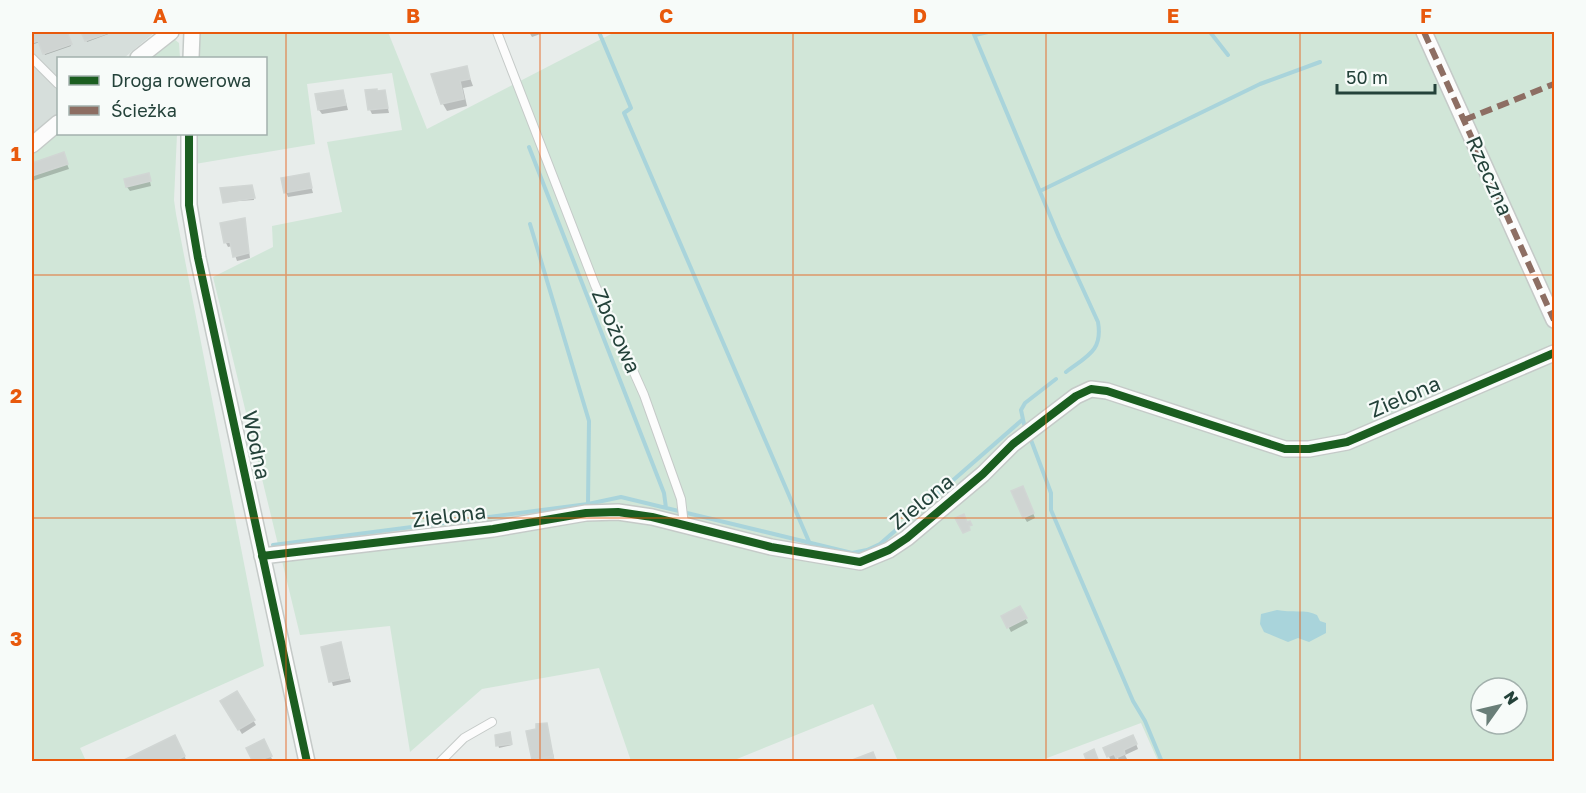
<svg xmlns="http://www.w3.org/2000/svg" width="1586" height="793" font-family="'Golos Text',sans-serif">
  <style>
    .built { fill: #d6dedb }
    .green { fill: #d1e6d8; fill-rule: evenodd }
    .water { fill: #a9d4db }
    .shadow { fill: #0003 }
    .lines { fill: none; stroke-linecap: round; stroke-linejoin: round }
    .stream { stroke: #a9d4db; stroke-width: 4 }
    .building { fill: #cfd4d2; stroke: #d1d6d4; stroke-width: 1.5 }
    .lane-casing { stroke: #c5cac8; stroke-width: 10 }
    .street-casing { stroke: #c5cac8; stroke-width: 18 }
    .lane { stroke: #fcfcfc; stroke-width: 8 }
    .street { stroke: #fcfcfc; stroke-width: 15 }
    .quiet { stroke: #8d6e63; stroke-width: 6; stroke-dasharray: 12 6; stroke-linecap: butt }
    .cycleway-casing { stroke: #f7fbf9; stroke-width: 11 }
    .cycleway { stroke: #1b5e20; stroke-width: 8 }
    .grid { fill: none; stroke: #e8590c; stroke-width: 1.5; stroke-opacity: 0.55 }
    .labels { text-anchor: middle; stroke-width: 4.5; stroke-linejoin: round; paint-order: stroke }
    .street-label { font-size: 21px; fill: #24423a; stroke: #f7fbf9 }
    .neatline { fill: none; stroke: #e8590c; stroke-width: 2 }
    .grid-label { font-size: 20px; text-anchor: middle; font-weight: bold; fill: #e8590c }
  </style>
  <rect width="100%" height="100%" fill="#e8edeb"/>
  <path class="built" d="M32,32H155L124,58H58V114L35,134L32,130Z"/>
  <path class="green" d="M200,32H388L427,129L615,32H1554V761H1158L1141,723L1039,761H898L873,704L732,761H631L599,668L482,689L410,752L390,626L300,635L213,277L273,247L272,226L342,212L327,142L402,130L392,73L307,84L315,144L195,164L196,134H266V58H199ZM1481,688H1517V724H1481Z
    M174,39L179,43L180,58H148Z
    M58,132L177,134L174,200L176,214L264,666L80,748L86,761L32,762V154Z"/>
  <path class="water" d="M1277,610C1291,613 1306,609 1317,615L1320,621L1326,623V633L1309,642L1298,638L1288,642L1264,632L1260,624L1261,614Z"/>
  <path class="shadow" d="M32,32H66L71,46L45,55L40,42L34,44L32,42Z
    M83,32H110L111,33L87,42Z
    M529,32H546L532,37Z
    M466,67L473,86L463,88L467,106L447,111L437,94L433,75Z
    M343,91L348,110L322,114L319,110Z
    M384,91L389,113L372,114L370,110Z
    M63,154L69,169L32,181V164Z
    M308,175L313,193L288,197L286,192Z
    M149,177L151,186L130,191L127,187Z
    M253,188L254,200L224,202Z
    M244,219L250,258L237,261L232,246L228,247L226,243L222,224Z
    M1025,493L1035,518L1027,522L1024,517Z
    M1019,608L1028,623L1011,632L1003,616Z
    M340,644L351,682L333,686L323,648Z
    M237,693L256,725L242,734L222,702Z
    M546,724L555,762H534L537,730Z
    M510,735L512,745L499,748L496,736Z
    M263,741L273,761L271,762H255L248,748Z
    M1135,741L1138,749L1125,755L1127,759L1120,762L1118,758L1111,761L1105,748Z
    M179,744L187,762H124Z"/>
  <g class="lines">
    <path class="stream" d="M599,32L631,108L624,113L810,544
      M973,32L1059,237L1098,322C1103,351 1087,356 1066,372
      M1210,32L1228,55
      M975,35L988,32
      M529,147L664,493L666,508
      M1040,191L1260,84L1320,62
      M530,224L589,421L588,504
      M1024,424L1021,410L1025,403L1056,379
      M1031,440L1051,493V510L1133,701L1145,721L1162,762
      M273,545L588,504L621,497L852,553L867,550L880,544L1022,420"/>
  </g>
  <path class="building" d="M32,32H67L72,44L43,54L38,41L32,43Z
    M81,32H111L85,41Z
    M467,66L470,79L460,81L464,99L441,104L431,74Z
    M377,89V91L385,90L388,108L368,110L365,90Z
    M343,90L346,105L318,110L315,94Z
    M64,152L68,164L32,176V163Z
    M149,173L151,181L126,187L124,179Z
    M309,173L312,188L284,193L281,178Z
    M252,185L255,198L223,203L220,188Z
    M245,218L249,253L233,257L230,242L224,243L220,223Z
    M1023,486L1034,513L1023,518L1011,491Z
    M964,514L967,522L970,521L972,525L969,526L970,530L963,533L955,518Z
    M1020,606L1027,618L1007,628L1001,616Z
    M341,642L349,678L329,682L321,647Z
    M237,691L255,720L238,730L220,701Z
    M547,723L553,756L532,760L526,731L536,729V724Z
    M510,732L512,744L496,746L495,735Z
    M175,735L185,756L173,762H120Z
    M1133,735L1137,744L1124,750L1125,754L1116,758L1114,754L1107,757L1103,748Z
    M264,739L272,756L253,762L246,748Z
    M1094,749L1099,762H1087L1084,754Z
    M873,752L877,762H847Z
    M553,756L554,762H532V760Z"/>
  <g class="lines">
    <defs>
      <path id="lane" d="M497,32L595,285L644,395L681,499L684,525
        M32,58L58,84
        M440,762L464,738L492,722"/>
      <path id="street" d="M1424,32L1554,320
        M138,58L171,32
        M191,58L192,32
        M189,134V205L198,258L307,762
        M32,145L58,123
        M262,556L493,529L586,513L618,512L652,517L771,547L860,562L889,550L907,538L983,474L1013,444L1076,396L1091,389L1107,391L1285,449H1309L1347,442L1554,353"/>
    </defs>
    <use href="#lane" class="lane-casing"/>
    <use href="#street" class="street-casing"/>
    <use href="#lane" class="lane"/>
    <use href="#street" class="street"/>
    <path class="quiet" d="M1424,32L1554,320
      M1464,120L1554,84"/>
    <defs>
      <path id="cycleway" d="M189,134V205L198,258L307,762
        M262,556L493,529L586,513L618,512L652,517L771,547L860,562L889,550L907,538L983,474L1013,444L1076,396L1091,389L1107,391L1285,449H1309L1347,442L1554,353"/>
    </defs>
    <use href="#cycleway" class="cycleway-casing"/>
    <use href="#cycleway" class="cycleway"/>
  </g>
  <path class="grid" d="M286,32V762M540,32V762M793,32V762M1046,32V762M1300,32V762M32,275H1554M32,518H1554"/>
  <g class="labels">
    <g class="street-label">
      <text transform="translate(1489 176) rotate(66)" y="7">Rzeczna</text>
      <text transform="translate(616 331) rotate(66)" y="7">Zbożowa</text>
      <text transform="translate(1405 397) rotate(-23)" y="7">Zielona</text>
      <text transform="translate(256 445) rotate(78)" y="7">Wodna</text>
      <text transform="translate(922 502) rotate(-39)" y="7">Zielona</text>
      <text transform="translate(449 516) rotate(-7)" y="7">Zielona</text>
    </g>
  </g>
  <rect width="1586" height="793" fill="none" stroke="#f7fbf9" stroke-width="66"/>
  <rect x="57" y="57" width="210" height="78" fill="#f7fbf9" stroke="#a3b1ad" stroke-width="1.5"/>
  <rect x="69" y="76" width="30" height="9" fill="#1b5e20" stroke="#a3b1ad" stroke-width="1.5"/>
  <text x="111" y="87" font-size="18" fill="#24423a">Droga rowerowa</text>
  <rect x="69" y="106" width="30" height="9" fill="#8d6e63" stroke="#a3b1ad" stroke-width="1.5"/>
  <text x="111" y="117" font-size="18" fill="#24423a">Ścieżka</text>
  <g transform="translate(1499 706) rotate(56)"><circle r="28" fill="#f7fbf9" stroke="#a3b1ad" stroke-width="1.5"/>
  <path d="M0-4.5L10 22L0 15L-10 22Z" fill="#697e78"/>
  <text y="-9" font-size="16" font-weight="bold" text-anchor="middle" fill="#24423a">N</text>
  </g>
  <path d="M1337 84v9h98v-9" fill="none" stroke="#24423a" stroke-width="3"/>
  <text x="1346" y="84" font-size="18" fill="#24423a" stroke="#f7fbf9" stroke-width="4.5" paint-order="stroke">50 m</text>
  <rect x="33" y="33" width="1520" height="727" class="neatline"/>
  <g class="grid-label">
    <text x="160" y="23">A</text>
    <text x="413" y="23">B</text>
    <text x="666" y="23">C</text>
    <text x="920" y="23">D</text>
    <text x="1173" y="23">E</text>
    <text x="1426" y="23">F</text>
    <text x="16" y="161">1</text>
    <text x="16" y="403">2</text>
    <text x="16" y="646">3</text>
  </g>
</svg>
